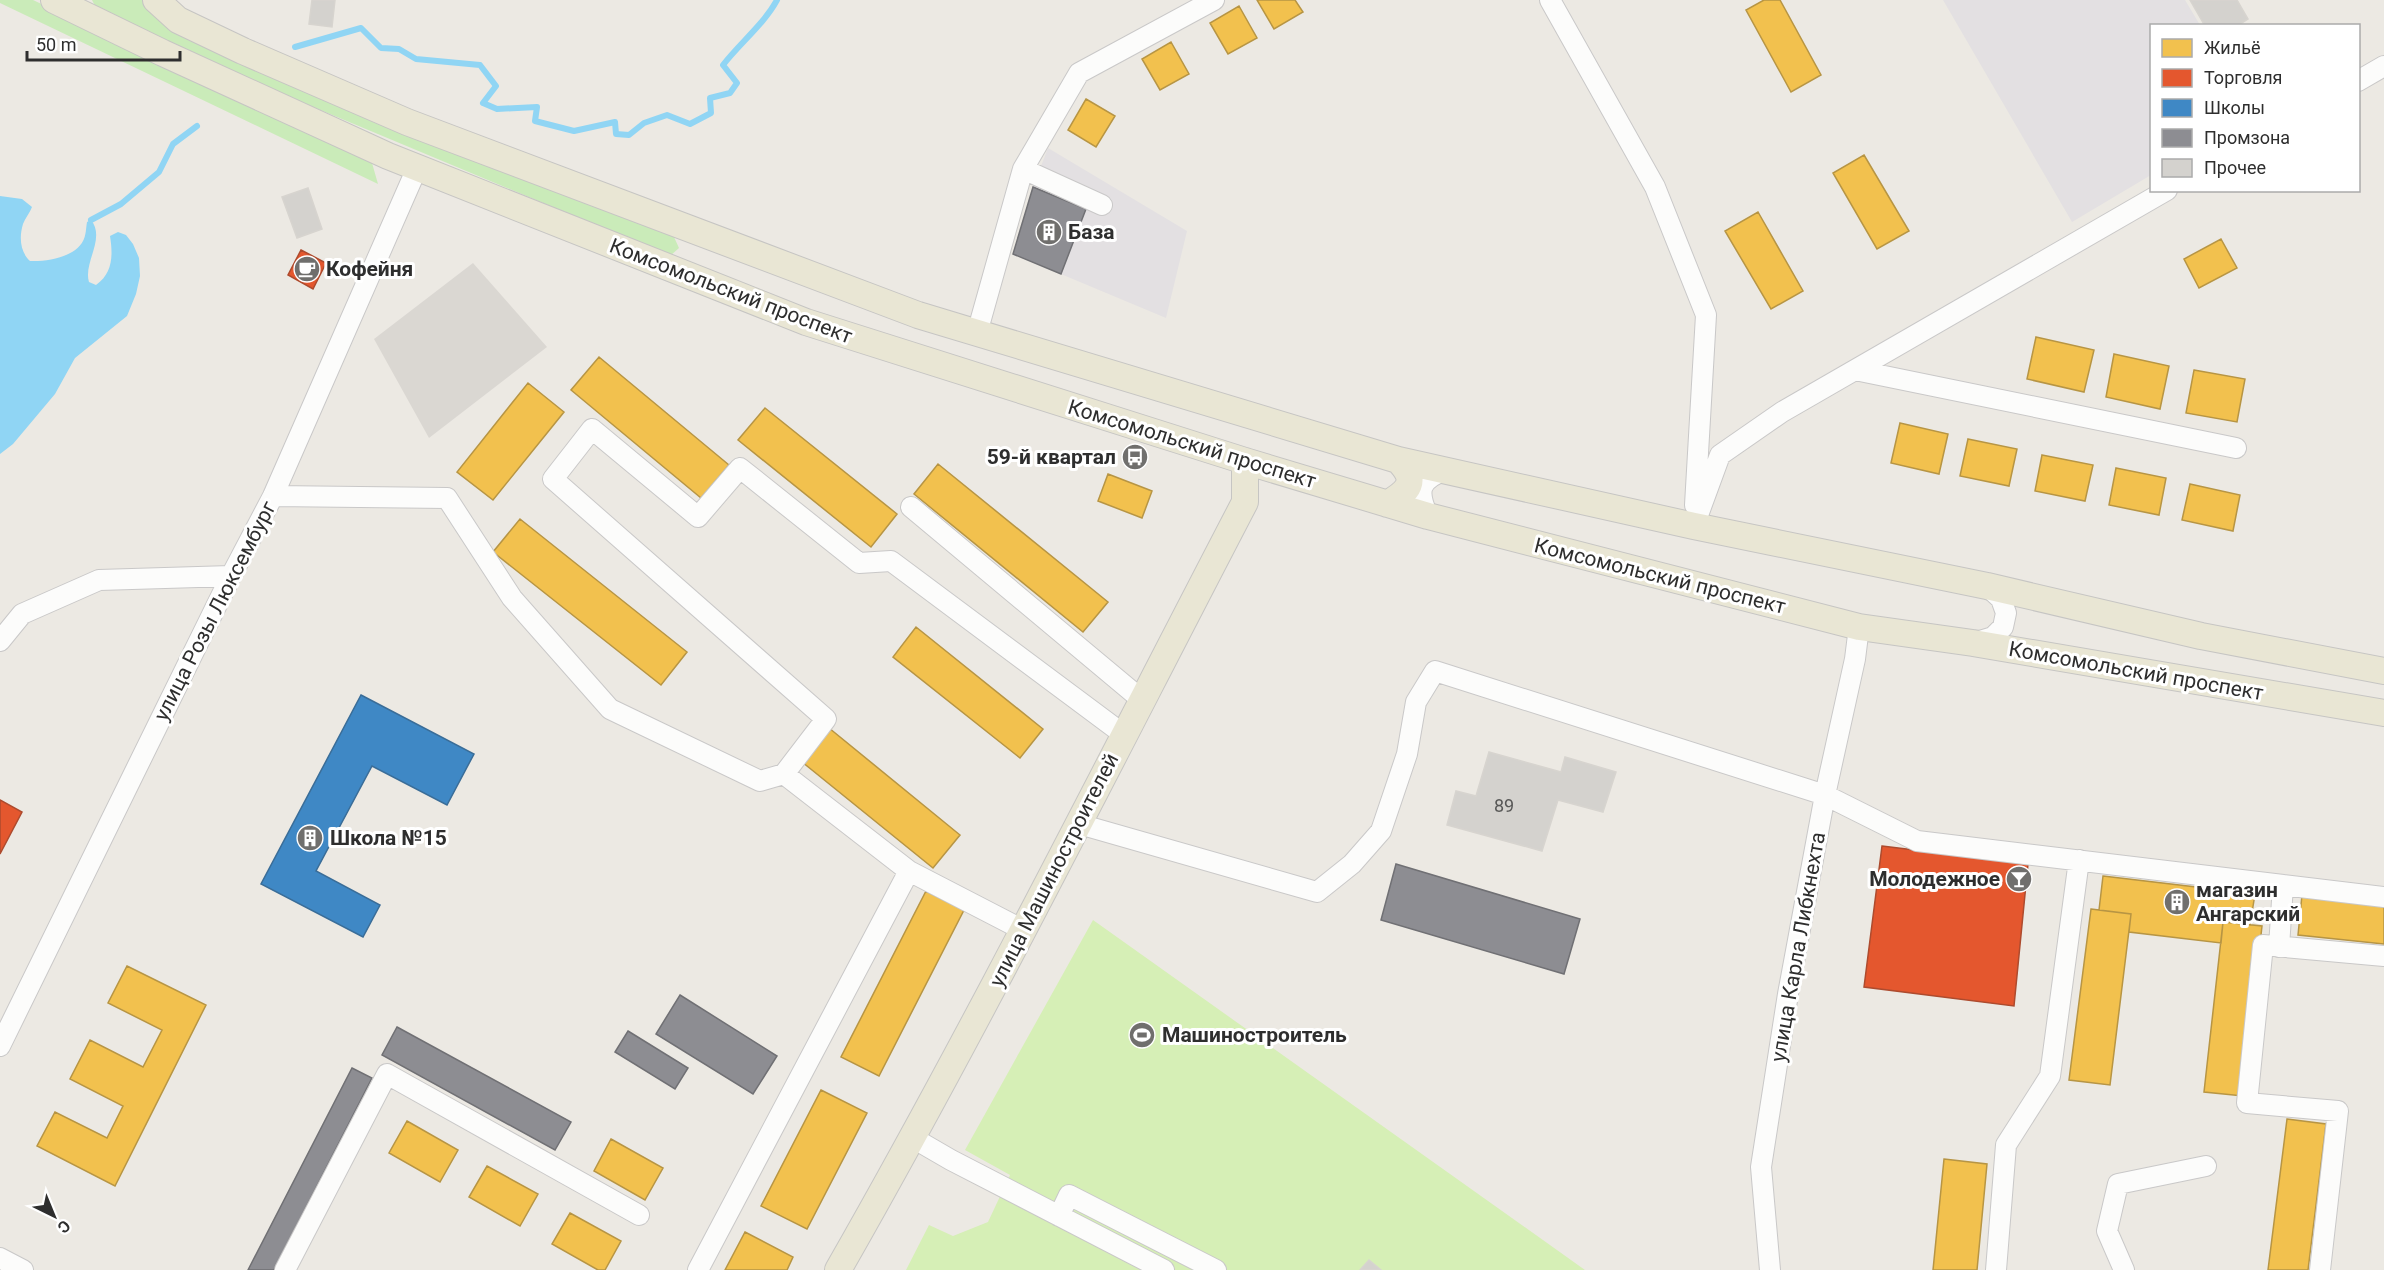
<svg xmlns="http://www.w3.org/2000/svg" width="2384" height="1270" font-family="Roboto,sans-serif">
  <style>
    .industrial { fill: #e3e0e2 }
    .green { fill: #caebb9 }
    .pitch { fill: #d6efb6 }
    .plaza { fill: #dad7d2 }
    .water { fill: #90d5f4 }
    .homes { fill: #f2c14e; stroke: #b79544; stroke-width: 1.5 }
    .shops { fill: #e4572e; stroke: #ad4b2e; stroke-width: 1.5 }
    .schools { fill: #3f88c5; stroke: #3a6d98; stroke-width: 1.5 }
    .industry { fill: #8d8d92; stroke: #707074; stroke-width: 1.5 }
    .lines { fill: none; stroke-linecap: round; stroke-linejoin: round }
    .stream { stroke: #90d5f4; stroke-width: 6 }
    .building { fill: #d4d2ce; stroke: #d7d4cf; stroke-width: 1.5 }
    .minor-casing { stroke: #c9c8c8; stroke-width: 22 }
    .major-casing { stroke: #c6c5c3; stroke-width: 28 }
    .minor { stroke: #fcfcfb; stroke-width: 20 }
    .major { stroke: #e9e6d4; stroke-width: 26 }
    .labels { text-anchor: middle; stroke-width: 6; stroke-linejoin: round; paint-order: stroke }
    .number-label { font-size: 18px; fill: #585857 }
    .poi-label { font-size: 21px; font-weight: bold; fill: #2e2e2e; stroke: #fff; text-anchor: start }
    .street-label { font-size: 21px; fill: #2e2e2e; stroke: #fff }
  </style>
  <rect width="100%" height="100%" fill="#ece9e3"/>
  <path class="industrial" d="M1943,0H2185L2200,25L2152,26L2151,175L2072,222Z
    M1048,148L1187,231L1166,318L1013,254L1033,187Z"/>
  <path class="green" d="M0,0H33L344,146L372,163L378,184L0,3Z
    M92,0H144L169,19L475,160L674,237L679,248L670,256L263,86L96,8Z"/>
  <path class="pitch" d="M1093,920L1585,1270H906L929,1225L953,1236L988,1222L1010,1175L965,1150Z"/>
  <path class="plaza" d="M473,263L547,347L429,438L374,339Z"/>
  <path class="water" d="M0,196L22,199L32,207C30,213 25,218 23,224C19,237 20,252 30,261C46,262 75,257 83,241C86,236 86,228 87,222L91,220C106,238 83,263 89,282L96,285C113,273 113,255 110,236L118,232L126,235L133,244L139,258L140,276L136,294L127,316L75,358L55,394L13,444L0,454Z"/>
  <path class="homes" d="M1257,0H1295L1303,12L1274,29Z
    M1764,0H1780L1821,75L1791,92L1746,10Z
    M1239,6L1257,38L1228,54L1210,23Z
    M1171,42L1189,74L1160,90L1142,59Z
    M1086,99L1115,116L1096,147L1068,130Z
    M1864,155L1909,231L1877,249L1833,173Z
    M1758,212L1803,291L1771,309L1725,231Z
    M2221,239L2237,268L2199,288L2184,259Z
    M2036,337L2094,350L2084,392L2027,379Z
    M2114,354L2169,366L2160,409L2106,397Z
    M599,357L729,465L701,498L571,390Z
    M2194,370L2245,379L2237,422L2186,413Z
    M528,383L564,412L493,500L457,472Z
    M765,408L897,514L871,547L738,440Z
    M1900,423L1948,434L1939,474L1891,463Z
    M1968,439L2017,449L2009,486L1960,476Z
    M2042,455L2093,465L2085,501L2035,491Z
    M938,464L1108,602L1083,632L914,494Z
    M2116,468L2166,478L2159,515L2109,505Z
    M1108,474L1152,491L1142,518L1098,501Z
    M2190,484L2240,495L2233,531L2182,520Z
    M520,519L687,652L661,685L493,552Z
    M916,627L1043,729L1020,758L893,657Z
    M829,728L960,835L933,868L802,762Z
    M2103,876L2255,894L2250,925L2223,922L2221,943L2129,932L2131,914L2099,910Z
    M926,891L964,910L879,1076L841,1057Z
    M2302,895L2384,904V944L2298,935Z
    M2091,909L2131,914L2110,1085L2069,1080Z
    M2223,922L2262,926L2243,1096L2204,1092Z
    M127,966L206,1005L115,1186L37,1146L55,1112L107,1138L123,1106L70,1079L90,1040L143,1067L162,1030L108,1003Z
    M821,1090L867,1113L807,1229L761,1206Z
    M2287,1119L2326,1124L2308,1270H2268Z
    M407,1121L458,1150L440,1182L389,1153Z
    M611,1139L663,1168L645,1200L594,1171Z
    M1944,1159L1987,1164L1977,1270H1933Z
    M487,1166L538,1194L520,1226L469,1197Z
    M570,1213L621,1241L605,1270H598L552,1244Z
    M745,1232L793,1257L787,1270H725Z"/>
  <path class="shops" d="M301,250L326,263L313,289L288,275Z
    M0,800L22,812L0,854Z
    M1882,846L2028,864L2014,1006L1864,987Z"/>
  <path class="schools" d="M361,695L474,754L447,805L372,766L316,871L380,905L363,937L261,884Z"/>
  <path class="industry" d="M1033,187L1086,209L1061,274L1013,254Z
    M1396,864L1580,919L1564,974L1381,920Z
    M680,995L777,1056L753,1094L656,1034Z
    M397,1027L571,1122L555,1150L382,1055Z
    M628,1031L688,1068L675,1089L615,1052Z
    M352,1068L372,1078L274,1270H248Z"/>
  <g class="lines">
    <path class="stream" d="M295,47L361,28L381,48L399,49L416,59L480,65L496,86L483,103L497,109L537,107L535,121L574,131L615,122L616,134L629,135L644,123L667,115L690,124L711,113L710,98L730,93L737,83L723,65C740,43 764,24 777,0
      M91,220L121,204L159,172L173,144L197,126"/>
  </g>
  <path class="building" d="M312,0H335L332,27L309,24Z
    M2190,0H2237L2248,19L2237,26H2205Z
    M308,188L322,229L297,238L282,197Z
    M1489,752L1561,772L1565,757L1616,772L1603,812L1558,800L1542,851L1447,825L1456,791L1476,796Z
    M1369,1260L1381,1270H1360Z"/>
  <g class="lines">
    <defs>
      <path id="minor" d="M1550,0L1655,187L1706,315L1695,505
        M2358,81L2384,66
        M1023,169L1102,205
        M977,333L1023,169L1079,73L1214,0
        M1855,370L2236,448
        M273,496L447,498L512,598L610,709L760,781L784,774L909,871L1025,931
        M911,507L1142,700
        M1428,516C1417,491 1418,481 1445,470
        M1694,526L1720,455L1782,412L2167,190
        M0,641L22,614L99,580L231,576
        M1973,643L1993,637L2003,627L2006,613L2001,599L1987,586
        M784,774L826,719L553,479L592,429L698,517L740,468L859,563L891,561L1123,734
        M1079,824L1317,892L1352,864L1381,831L1407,754L1416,702L1435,671L1825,795L1917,841L2283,885L2279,947
        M2283,885L2384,897
        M0,1046L231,576L273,496L417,168
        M913,1138L951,1160L1164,1270
        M1059,1216L1069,1195L1216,1270
        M0,1258L23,1270
        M285,1270L387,1074L639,1215
        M698,1270L909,871
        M1770,1270L1761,1167L1788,994L1825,795L1855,659L1859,627
        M1996,1270L2006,1145L2050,1076L2079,860
        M2124,1270L2107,1231L2118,1184L2206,1166
        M2320,1270L2338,1111L2247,1103L2263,945L2384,956"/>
      <path id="major" d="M54,0L163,53L388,156L806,322L1245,461L1428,516L1859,627L1973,643L2384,713
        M156,0L178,20L243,51L407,122L918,315L1398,460L1694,526L1987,586L2201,636L2384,671
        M1387,504C1409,491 1419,481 1398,460
        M838,1270C982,1018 1111,759 1245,502V461"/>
    </defs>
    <use href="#minor" class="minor-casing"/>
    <use href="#major" class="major-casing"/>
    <use href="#minor" class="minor"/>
    <use href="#major" class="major"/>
  </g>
  <defs>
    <symbol id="building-disc" viewBox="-11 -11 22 22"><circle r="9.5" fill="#706f6d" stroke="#fff"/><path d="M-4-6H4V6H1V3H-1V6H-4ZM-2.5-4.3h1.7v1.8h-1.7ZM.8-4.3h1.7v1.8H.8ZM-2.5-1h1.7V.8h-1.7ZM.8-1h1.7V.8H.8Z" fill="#fff"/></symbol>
    <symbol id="cafe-disc" viewBox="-11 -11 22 22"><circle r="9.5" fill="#706f6d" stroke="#fff"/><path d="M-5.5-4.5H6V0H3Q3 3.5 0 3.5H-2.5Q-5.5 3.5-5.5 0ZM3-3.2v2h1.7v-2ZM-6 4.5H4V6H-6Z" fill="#fff"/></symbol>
    <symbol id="bus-disc" viewBox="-11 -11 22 22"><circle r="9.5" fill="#706f6d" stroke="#fff"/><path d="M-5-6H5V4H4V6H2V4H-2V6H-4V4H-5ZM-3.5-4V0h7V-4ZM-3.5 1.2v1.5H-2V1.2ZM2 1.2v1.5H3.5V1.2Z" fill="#fff"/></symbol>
    <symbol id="bar-disc" viewBox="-11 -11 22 22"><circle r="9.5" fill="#706f6d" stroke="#fff"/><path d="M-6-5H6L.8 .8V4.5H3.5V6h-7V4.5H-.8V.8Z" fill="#fff"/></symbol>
    <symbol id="stadium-disc" viewBox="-11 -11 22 22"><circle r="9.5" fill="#706f6d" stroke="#fff"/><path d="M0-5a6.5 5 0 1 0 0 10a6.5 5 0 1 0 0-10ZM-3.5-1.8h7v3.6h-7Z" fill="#fff"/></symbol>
  </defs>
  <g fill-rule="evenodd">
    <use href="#building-disc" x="1034" y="217" width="30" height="30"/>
    <use href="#cafe-disc" x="292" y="254" width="30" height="30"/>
    <use href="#bus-disc" x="1120" y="442" width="30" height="30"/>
    <use href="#building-disc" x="295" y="823" width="30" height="30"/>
    <use href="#bar-disc" x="2004" y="864" width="30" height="30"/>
    <use href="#building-disc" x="2162" y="887" width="30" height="30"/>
    <use href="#stadium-disc" x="1127" y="1020" width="30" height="30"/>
  </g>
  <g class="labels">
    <g class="number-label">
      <text x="1504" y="812">89</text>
    </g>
    <g class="poi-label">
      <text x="1068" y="239">База</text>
      <text x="326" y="276">Кофейня</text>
      <text x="1116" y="464" text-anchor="end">59-й квартал</text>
      <text x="330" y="845">Школа №15</text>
      <text x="2000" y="886" text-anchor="end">Молодежное</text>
      <text x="2196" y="897">магазин<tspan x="2196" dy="24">Ангарский</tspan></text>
      <text x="1162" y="1042">Машиностроитель</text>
    </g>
    <g class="street-label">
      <text transform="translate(731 291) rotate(21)" y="7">Комсомольский проспект</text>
      <text transform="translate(1192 444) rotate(17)" y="7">Комсомольский проспект</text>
      <text transform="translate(1660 576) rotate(14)" y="7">Комсомольский проспект</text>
      <text transform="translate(215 611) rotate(-63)" y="7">улица Розы Люксембург</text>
      <text transform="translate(2136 671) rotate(10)" y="7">Комсомольский проспект</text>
      <text transform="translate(1054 870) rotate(-63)" y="7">улица Машиностроителей</text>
      <text transform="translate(1798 947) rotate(-80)" y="7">улица Карла Либкнехта</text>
    </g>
  </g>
  <rect x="2150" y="24" width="210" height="168" fill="#ffffff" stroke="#ababab" stroke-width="1.5"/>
  <rect x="2162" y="39" width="30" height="18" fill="#f2c14e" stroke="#ababab" stroke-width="1.5"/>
  <text x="2204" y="54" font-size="18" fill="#2e2e2e">Жильё</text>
  <rect x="2162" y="69" width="30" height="18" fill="#e4572e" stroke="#ababab" stroke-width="1.5"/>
  <text x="2204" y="84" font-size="18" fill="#2e2e2e">Торговля</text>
  <rect x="2162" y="99" width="30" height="18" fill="#3f88c5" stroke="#ababab" stroke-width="1.5"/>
  <text x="2204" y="114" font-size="18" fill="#2e2e2e">Школы</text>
  <rect x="2162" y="129" width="30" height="18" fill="#8d8d92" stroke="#ababab" stroke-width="1.5"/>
  <text x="2204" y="144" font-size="18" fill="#2e2e2e">Промзона</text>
  <rect x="2162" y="159" width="30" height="18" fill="#d4d2ce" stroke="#ababab" stroke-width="1.5"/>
  <text x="2204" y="174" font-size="18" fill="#2e2e2e">Прочее</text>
  <g transform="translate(54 1216) rotate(137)" stroke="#ffffff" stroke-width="4.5" paint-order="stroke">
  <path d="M0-4.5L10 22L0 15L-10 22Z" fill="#2e2e2e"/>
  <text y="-9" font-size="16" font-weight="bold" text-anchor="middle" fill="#2e2e2e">С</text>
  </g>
  <path d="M27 51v9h153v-9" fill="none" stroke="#2e2e2e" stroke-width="3"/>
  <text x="36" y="51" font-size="18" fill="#2e2e2e" stroke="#ffffff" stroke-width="4.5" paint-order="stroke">50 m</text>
</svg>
